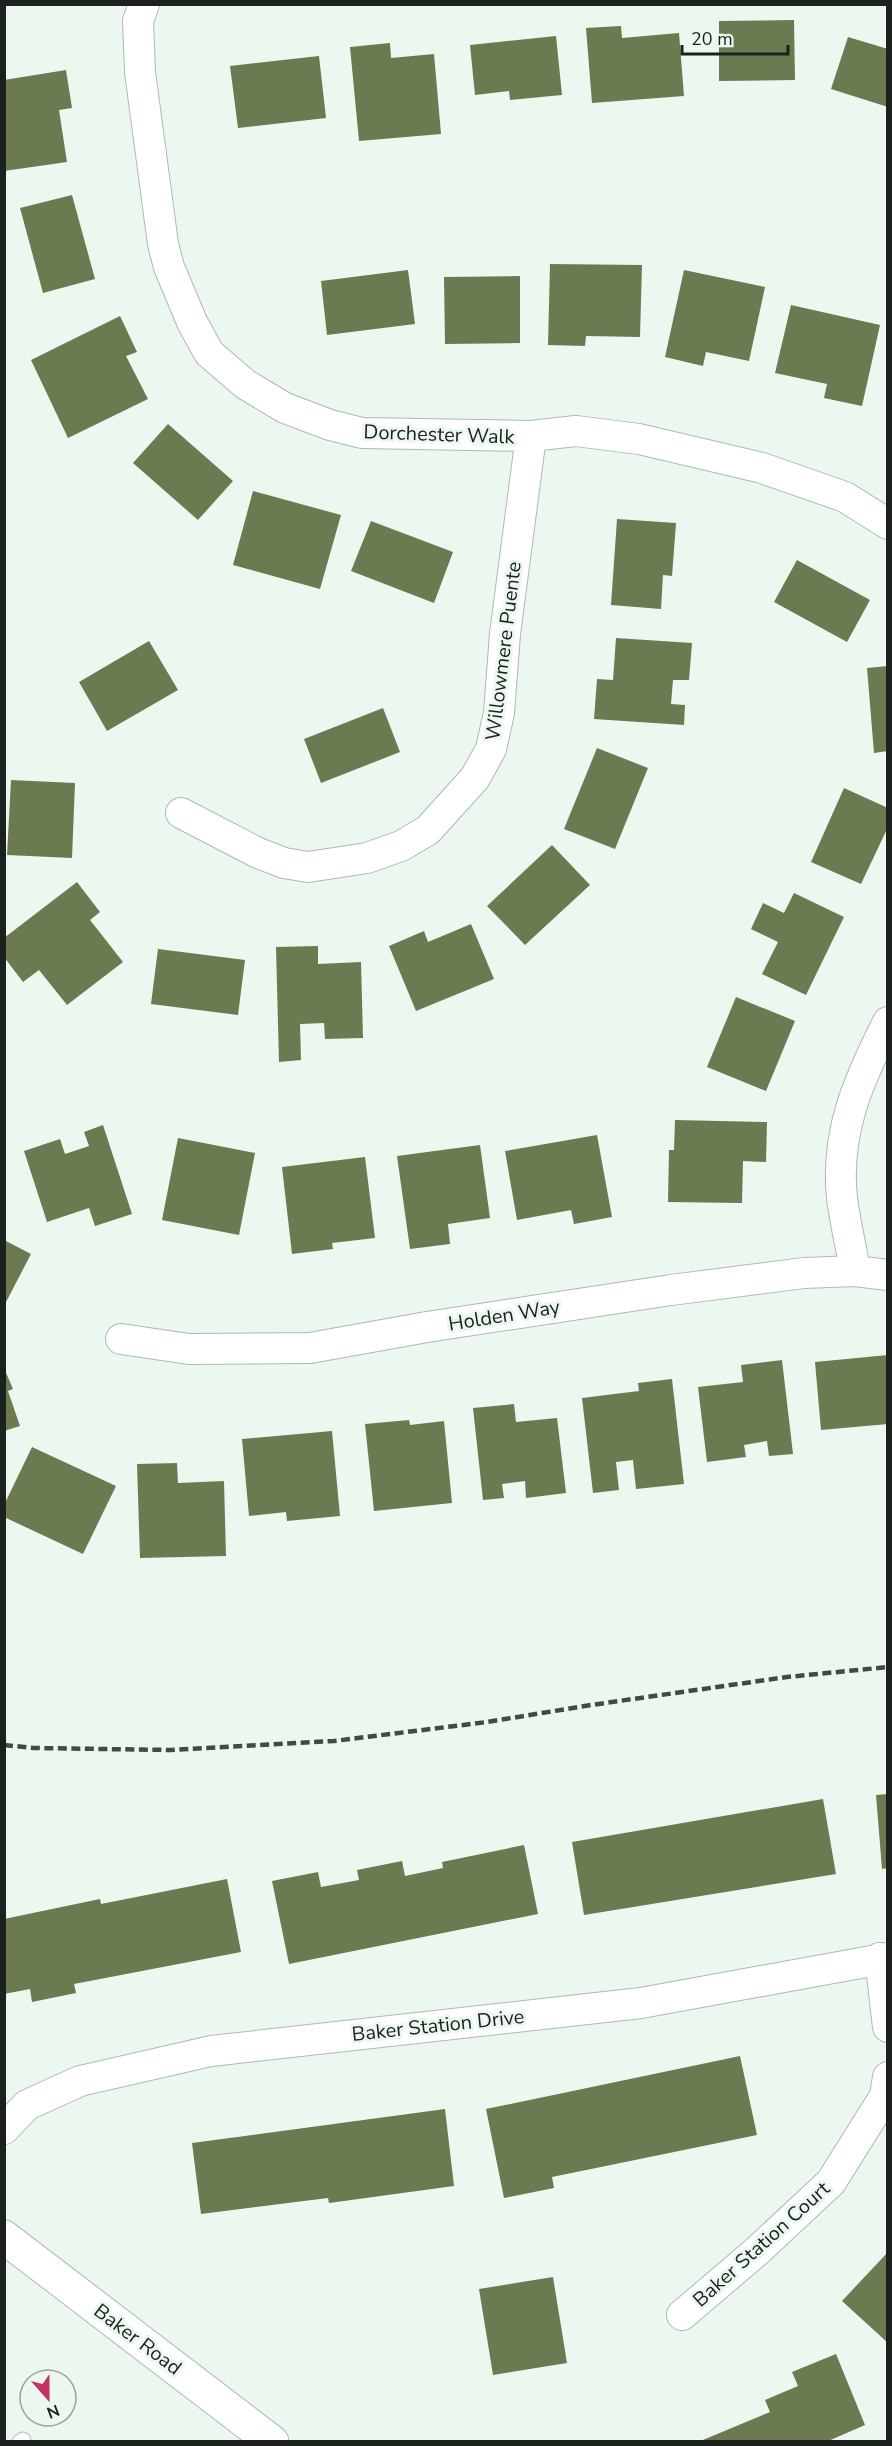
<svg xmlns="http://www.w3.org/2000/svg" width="892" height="2446" font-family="'Nunito Sans',sans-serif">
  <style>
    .building { fill: #6b7a50 }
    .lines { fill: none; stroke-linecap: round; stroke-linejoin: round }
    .service-casing { stroke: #adb9b1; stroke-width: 17 }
    .minor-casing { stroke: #adb9b1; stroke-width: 32 }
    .secondary-casing { stroke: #adb9b1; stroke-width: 35 }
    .service { stroke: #fff; stroke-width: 15 }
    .minor { stroke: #fff; stroke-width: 30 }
    .secondary { stroke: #fff; stroke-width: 33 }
    .rail { stroke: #434945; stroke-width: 4.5; stroke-dasharray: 9 4.5; stroke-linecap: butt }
    .labels { text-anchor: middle; stroke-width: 6; stroke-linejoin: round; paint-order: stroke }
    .street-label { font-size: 20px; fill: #1d211e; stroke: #ecf8ef }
  </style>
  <rect width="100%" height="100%" fill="#ecf8ef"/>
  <path class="building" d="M794,20L795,80L719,81V21Z
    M621,26L622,38L679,33L684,96L592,103L586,28Z
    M556,36L562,95L510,100L509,91L475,95L470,45Z
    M848,37L888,49V107L831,89Z
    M390,43L391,58L434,54L441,134L359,141L350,47Z
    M319,56L326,118L238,128L230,66Z
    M66,70L72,108L59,110L67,162L4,171V80Z
    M72,195L95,279L43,293L20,208Z
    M550,264L642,265L640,337L586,336L585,346L548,345Z
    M408,270L415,324L327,335L321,281Z
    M684,270L765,287L749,361L706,352L703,366L665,357Z
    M520,276V343L445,344L444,277Z
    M791,305L880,325L862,406L824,398L827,384L775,373Z
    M120,316L137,352L126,356L148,399L68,438L31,360Z
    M168,424L233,481L198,520L133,463Z
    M253,491L341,515L320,589L233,565Z
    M617,519L676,523L672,576L663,575L661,609L611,605Z
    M371,521L453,552L434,603L351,571Z
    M797,560L870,600L847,642L774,602Z
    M616,638L692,643L689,680H673L671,704L685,705L684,725L594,719L597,679L613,680Z
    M149,641L178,690L107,731L79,682Z
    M888,666V751L874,753L867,668Z
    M383,708L400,752L321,783L304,739Z
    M597,748L648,768L615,849L564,829Z
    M11,780L75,783L72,858L7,855Z
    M844,788L888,808V827L861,884L811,862Z
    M552,845L590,885L525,945L487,906Z
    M77,882L100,912L90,920L123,962L67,1005L39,970L23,982L4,957V938Z
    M794,893L844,917L806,995L762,974L778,942L751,929L763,903L784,913Z
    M471,924L494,979L416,1011L389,946L424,931L428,942Z
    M318,946V964L361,962L363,1038L325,1039L324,1023L300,1024L301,1060L279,1062L276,947Z
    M158,949L245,960L238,1015L151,1004Z
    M736,997L795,1021L766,1091L707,1067Z
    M675,1120L767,1122L766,1162L743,1161L742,1203L668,1202L669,1150H674Z
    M103,1125L132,1214L95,1226L89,1208L47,1222L24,1151L60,1139L65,1154L89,1146L84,1132Z
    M597,1135L612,1217L574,1224L571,1210L517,1220L505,1151Z
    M178,1138L255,1153L239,1235L162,1220Z
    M480,1145L490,1218L448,1224L450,1244L410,1249L397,1156Z
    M365,1157L375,1238L332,1243L333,1249L292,1254L282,1167Z
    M4,1240L31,1254L4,1306Z
    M888,1355V1424L821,1430L815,1362Z
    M782,1360L793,1454L769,1456L767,1441L744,1445L746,1457L707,1462L698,1387L743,1382L741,1365Z
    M4,1368L13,1389L8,1391L20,1426L4,1431Z
    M672,1379L684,1484L636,1489L633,1460L616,1462L619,1490L593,1493L582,1398L639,1391L638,1383Z
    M514,1404L516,1422L557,1418L566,1493L526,1498L525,1481L502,1484L504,1498L483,1500L473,1408Z
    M409,1420L410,1425L444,1421L452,1503L374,1511L365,1424Z
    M332,1431L340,1516L287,1521L286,1512L249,1516L242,1439Z
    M32,1447L116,1486L83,1554L4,1517V1505Z
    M177,1463L178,1483L224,1481L226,1556L140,1558L137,1464Z
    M888,1794V1868L882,1869L876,1795Z
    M823,1799L836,1874L584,1915L572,1842Z
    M524,1845L538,1914L289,1964L272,1881L318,1872L321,1887L359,1880L357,1870L402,1861L405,1876L443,1868L442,1862Z
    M227,1879L241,1952L74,1984L76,1993L32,2002L30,1989L4,1994V1919L100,1899L101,1904Z
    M740,2056L757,2135L552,2177L554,2188L504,2198L486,2109Z
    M445,2109L454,2186L329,2203L328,2198L201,2214L192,2143Z
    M888,2252V2343L842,2301Z
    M553,2277L567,2363L493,2375L479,2289Z
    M836,2354L865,2425L826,2442H698L770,2412L765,2400L798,2386L792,2372Z"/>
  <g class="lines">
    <defs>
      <path id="service" d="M20,2442L23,2440"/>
      <path id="minor" d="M144,4L138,21L140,72L163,244L169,267L192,322L209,353L245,384L285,408L330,425L362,433L531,436L576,431L639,439L762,468L845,497L888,524
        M181,813L258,853L284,863L308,867L367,858L401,846L428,830L475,778L491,749L499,713L505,634L531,436
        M855,1271C851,1246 845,1222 842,1198C835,1132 859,1079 888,1022
        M121,1339L189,1349L310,1348L427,1327L671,1290L804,1273L855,1271L888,1275
        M880,1958L888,2027
        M4,2129L27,2105L80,2081L211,2051L641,2003L888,1958
        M682,2315L756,2252L831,2182L885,2096L888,2077"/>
      <path id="secondary" d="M4,2237L272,2442"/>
    </defs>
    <use href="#service" class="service-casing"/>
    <use href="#minor" class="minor-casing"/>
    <use href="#secondary" class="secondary-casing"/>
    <use href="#service" class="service"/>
    <use href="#minor" class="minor"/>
    <use href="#secondary" class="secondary"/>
    <path class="rail" d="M4,1745L34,1748L171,1750L334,1741L487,1722L591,1705L787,1677L888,1667"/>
  </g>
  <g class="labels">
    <g class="street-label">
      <text transform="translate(439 434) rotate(2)" y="7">Dorchester Walk</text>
      <text transform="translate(503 651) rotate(-83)" y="7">Willowmere Puente</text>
      <text transform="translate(504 1315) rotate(-9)" y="7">Holden Way</text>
      <text transform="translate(438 2025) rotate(-6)" y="7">Baker Station Drive</text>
      <text transform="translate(761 2244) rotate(-42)" y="7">Baker Station Court</text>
      <text transform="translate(138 2339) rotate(37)" y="7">Baker Road</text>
    </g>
  </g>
  <rect width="892" height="2446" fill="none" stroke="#1d211e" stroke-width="12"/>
  <g transform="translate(48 2398) rotate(159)"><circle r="28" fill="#ecf8ef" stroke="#99a29b" stroke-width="1.5"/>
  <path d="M0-4.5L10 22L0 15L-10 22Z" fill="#c03363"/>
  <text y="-9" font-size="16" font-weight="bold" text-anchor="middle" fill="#1d211e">N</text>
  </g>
  <path d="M682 45v9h106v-9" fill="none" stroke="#1d211e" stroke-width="3"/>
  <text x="691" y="45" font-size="18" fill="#1d211e" stroke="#ecf8ef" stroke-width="4.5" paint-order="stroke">20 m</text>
</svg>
